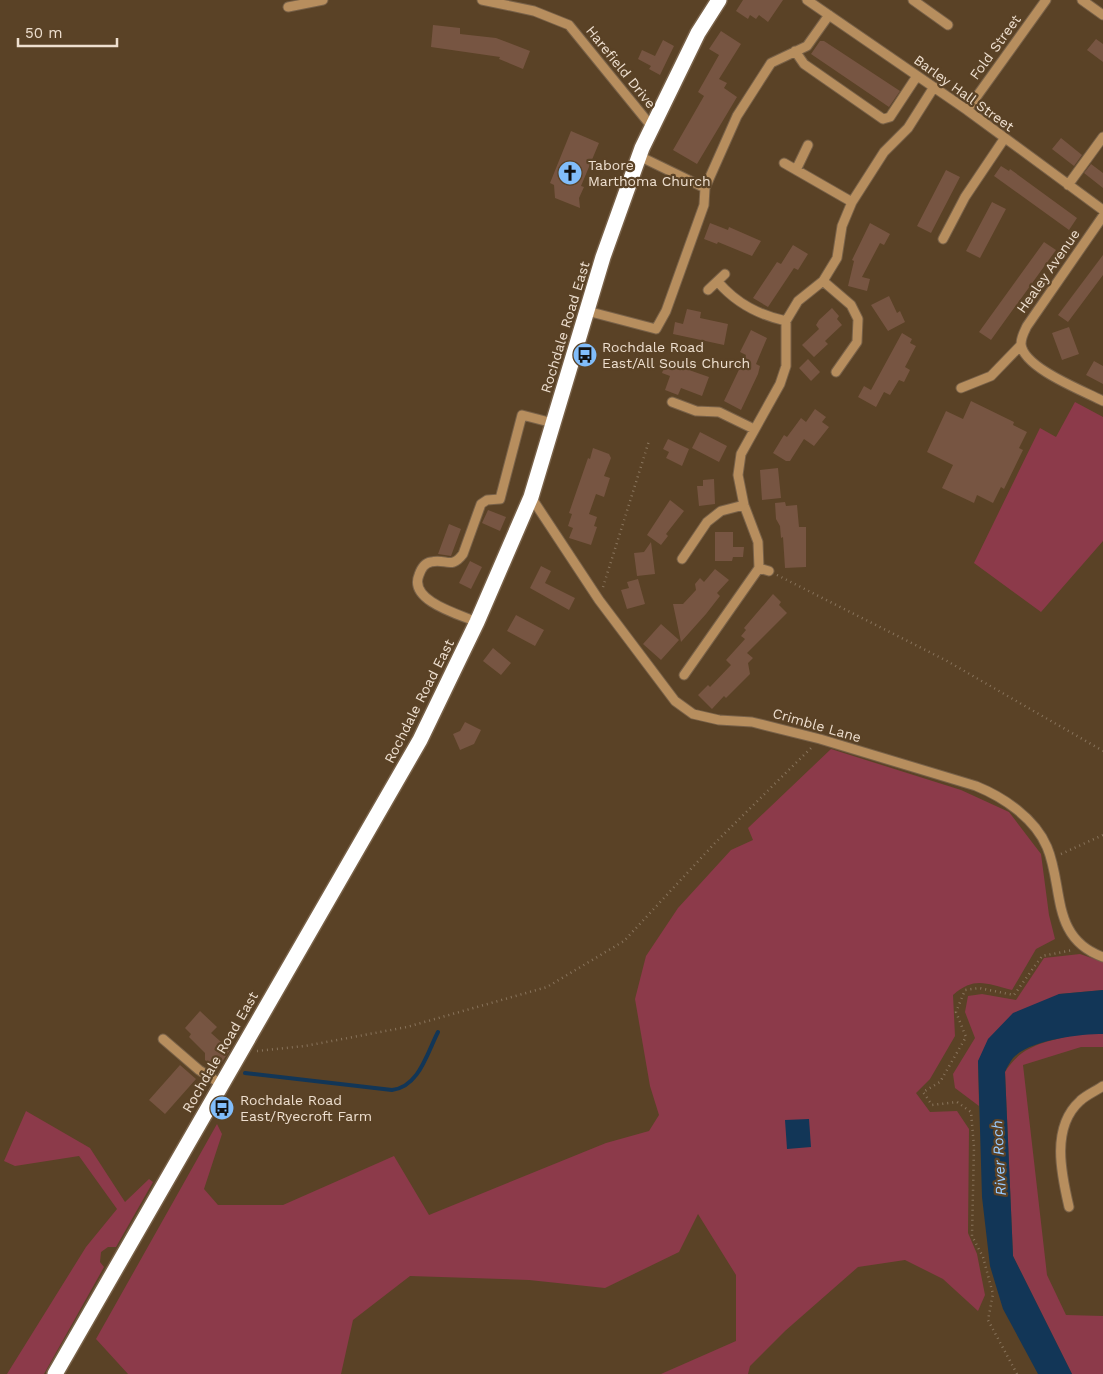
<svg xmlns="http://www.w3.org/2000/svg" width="1103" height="1374" font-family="'Work Sans',sans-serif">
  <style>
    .green { fill: #8c3a4a }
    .water { fill: #123657 }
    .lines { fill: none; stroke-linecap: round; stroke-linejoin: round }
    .stream { stroke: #123657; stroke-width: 4 }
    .building { fill: #775542 }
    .minor-casing { stroke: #786148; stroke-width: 11 }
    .highway-casing { stroke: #786148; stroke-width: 18 }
    .path { stroke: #89745c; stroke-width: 2.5; stroke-dasharray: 1 4; stroke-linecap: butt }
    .minor { stroke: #b78e5e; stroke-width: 9 }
    .highway { stroke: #fff; stroke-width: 15 }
    .labels { text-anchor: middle; stroke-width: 4.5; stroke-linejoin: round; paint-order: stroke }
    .street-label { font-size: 14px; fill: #eedfcf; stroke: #5a4226 }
    .poi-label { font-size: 14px; fill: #eedfcf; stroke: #5a4226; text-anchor: start }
    .water-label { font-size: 15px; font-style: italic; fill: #98caff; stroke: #5a4226 }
  </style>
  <rect width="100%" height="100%" fill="#5a4226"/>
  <path class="green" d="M1075,402L1103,417V541L1041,612L974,563L1040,428L1056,437Z
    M831,749L961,790L1009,812L1041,854L1049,915L1055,939L1036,949L1012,990C986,984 975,976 953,995L955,1036L930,1079L916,1093L930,1112L957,1111L969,1129L968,1233L977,1254L985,1295L978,1311L943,1279L905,1260L858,1267L785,1331L750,1366L748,1374H661L736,1341V1275L698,1214L679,1252L605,1288L529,1280L410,1276L353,1320L341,1374H128L96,1339L217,1124L222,1134L204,1189L218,1205H283L394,1156L429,1215L606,1143L649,1131L659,1115L650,1086L635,999L646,956L678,908L731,850L753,840L748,828Z
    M1080,954L1103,962V990L1059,994L978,1061L979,1106L955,1088L953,1074L975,1038L965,1012L968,996L982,994L1016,1000L1044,958Z
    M1077,1034H1103V1047H1081L1023,1065L1047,1275L1066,1315L1103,1316V1374H1072L1013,1256L1005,1072C1022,1044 1047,1042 1077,1034Z
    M26,1111L90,1148L125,1202L149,1179L153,1182L116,1247H108L101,1252L100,1262L104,1267L44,1374H7L86,1247L117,1209L79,1156L15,1166L4,1161Z"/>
  <path class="water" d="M1103,990V1034C1079,1034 1030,1040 1013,1058C1010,1062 1007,1067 1005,1072L1013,1256L1072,1374H1038L1003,1309L990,1266L982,1197L978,1061L988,1039L1013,1013L1059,994Z
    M809,1119L811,1147L787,1149L785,1120Z"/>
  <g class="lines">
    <path class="stream" d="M245,1073L392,1090C419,1087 427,1053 438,1032"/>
  </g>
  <path class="building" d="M743,0H783L768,22L759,15L756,19L750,15L748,19L736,11Z
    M433,25L460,28V34L496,38L530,51L523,69L499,59L500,57L431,47Z
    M721,31L741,44L719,79L727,83L724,88L737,97L697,164L673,150L704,96L698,92L719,55L709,49Z
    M1096,39L1103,44V62L1087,50Z
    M663,40L674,46L660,75L649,69L651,66L638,59L642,50L655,56Z
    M820,41H824L900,91L889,107L811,54Z
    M571,131L599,143L581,186L584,187L579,198L580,208L555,198L554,185L550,183Z
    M1061,138L1082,155L1074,166L1052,149Z
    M1091,164L1103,173V188L1084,173Z
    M1001,166L1009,171L1010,169L1077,218L1069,230L994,176Z
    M946,170L960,177L931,233L917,226Z
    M992,202L1006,209L980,258L966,251Z
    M710,223L728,230L729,227L761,241L752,256L718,242L717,244L704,239Z
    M870,223L890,234L884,245L880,243L862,277L870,279L867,291L848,286L854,261L852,260Z
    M1044,242L1056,250L991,340L979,332Z
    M793,245L808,254L798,270L794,268L768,307L753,298L777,262L781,264Z
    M1103,255V275L1068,322L1058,315Z
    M889,296L897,313L900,311L905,322L888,331L871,305Z
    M832,308L839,316L837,319L842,325L825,341L828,344L814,357L802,345L819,329L816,325L819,320Z
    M687,309L701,312L700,318L728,324L724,345L673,334L675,322L683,324Z
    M1069,327L1079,354L1062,360L1052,333Z
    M751,330L767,338L756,364L760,366L758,374L741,410L724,401L746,355L740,352Z
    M902,333L912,339L910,343L916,346L905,367L910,370L904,382L899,380L890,395L884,392L876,407L858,397L864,386L871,390Z
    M808,359L820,372L811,381L799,368Z
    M1094,361L1103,366V384L1086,375Z
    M666,362L709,377L702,396L681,388L678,395L665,390L670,376L662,373Z
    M971,401L1014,422L1013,425L1027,432L1019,448L1023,450L1004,489L1001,487L993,503L977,495L974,503L942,488L953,465L927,452L946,411L963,419Z
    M815,409L826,417L822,422L829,427L814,446L804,439L790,461H786L773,453L784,435L787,437L801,418L806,422Z
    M700,432L727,446L719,462L692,448Z
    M668,439L689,449L682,466L666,458L669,452L663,449Z
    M593,448L609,454L611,458L604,476L610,478L604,497L596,494L589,514L597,517L594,526L597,527L591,545L569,538L573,528L568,526L572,514L569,513L588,458L590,459Z
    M778,468L781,498L762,500L760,470Z
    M714,479L715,504L699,506L697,486H703V480Z
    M670,500L684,511L666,534L668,536L661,545L647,535Z
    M785,502L786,506L797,505L799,527H806V567L785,568L783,537L781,538L780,526L776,519L775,503Z
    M488,510L506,517L500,531L482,523Z
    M449,524L461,529L451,556L438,554Z
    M715,532H733V547H744L743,557H733L732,561H715Z
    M651,542L655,574L637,576L634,553L644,552Z
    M470,561L482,567L471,589L459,583Z
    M541,566L551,571L545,583L575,598L569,610L530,588Z
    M715,569L729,580L717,593L720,596L706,614L681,642L673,604H683L696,590L695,584L700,578L704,582Z
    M638,579L645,604L627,609L621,590L629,588L627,582Z
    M773,594L781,602L779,605L787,613L747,653L753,658L748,663L750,674L726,698L724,696L712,709L698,695L708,685L710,687L731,665L726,660L745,639L741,636L746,630L744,628Z
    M516,615L544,630L535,646L507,631Z
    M661,624L679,640L661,660L643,644Z
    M493,648L511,663L501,675L483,661Z
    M465,722L481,730L474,744L460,750L453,734L460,731Z
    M200,1011L217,1027L211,1033L230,1050L218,1068H214L205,1060V1053L189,1037L191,1034L185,1028Z
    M180,1065L196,1079L165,1114L149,1100Z"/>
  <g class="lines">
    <defs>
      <path id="minor" d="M482,0L534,11L569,25L652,127
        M807,0L967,110L1103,210
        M913,0L948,25
        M1082,0L1103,15
        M288,7L323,0
        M795,51L804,64L883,119L890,117L917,76
        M967,110L1046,0
        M784,163L852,202
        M796,170L808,145
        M1068,185L1103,137
        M705,188L737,116L771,63L807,46L829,15
        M1103,216L1027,326C1024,332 1021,337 1021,344C1023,368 1084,391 1103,401
        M943,239L965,197L1004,139
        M823,281L851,305L858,319L857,342L836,372
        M718,282C737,304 759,315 786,321
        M708,290L725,274
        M587,311L656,329L666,311L704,205L705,188L639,156
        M961,388L991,376L1021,345
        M672,402L696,411L719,412L754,429
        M531,497L599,600L675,701L693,714L719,720L752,722L820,739L976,786C1003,797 1035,818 1047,847C1064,887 1050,938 1103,957
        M682,559L707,522L721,511L744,505
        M759,568L769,571
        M477,622C461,615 408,601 419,575C421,569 424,563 431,562C446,558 451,570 463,554L481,504L487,500L500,499L522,415L553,423
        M684,675L759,568L758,542L744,505L738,475L741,454L780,384L786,366V321L798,301L823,281L837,258L842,226L852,202L884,152L908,128L934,87
        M163,1039L199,1070L221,1084
        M1069,1207C1061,1173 1051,1127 1080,1101C1086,1095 1096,1091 1103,1086"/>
      <path id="highway" d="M55,1374L420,740L477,622L531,497L603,257L642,148L698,33L719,0"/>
    </defs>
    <use href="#minor" class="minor-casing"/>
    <use href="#highway" class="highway-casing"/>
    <path class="path" d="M777,575L947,661L1103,751
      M603,587L649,441
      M1061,854L1103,835
      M257,1051L305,1046L407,1027L547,987L624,941L715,843L812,747
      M1017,1374L988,1320L993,1294L983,1257L972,1236L974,1147L971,1112L957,1102L932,1105L923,1092L940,1082L966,1037L956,1012L965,990L979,988L1014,995L1042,956L1073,950"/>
    <use href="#minor" class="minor"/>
    <use href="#highway" class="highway"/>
  </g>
  <defs>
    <symbol id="church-disc" viewBox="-11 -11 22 22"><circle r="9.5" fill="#81bdfa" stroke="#5a4226"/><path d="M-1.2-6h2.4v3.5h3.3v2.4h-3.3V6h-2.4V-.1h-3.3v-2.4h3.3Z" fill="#111"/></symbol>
    <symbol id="bus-disc" viewBox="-11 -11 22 22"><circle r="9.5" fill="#81bdfa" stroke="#5a4226"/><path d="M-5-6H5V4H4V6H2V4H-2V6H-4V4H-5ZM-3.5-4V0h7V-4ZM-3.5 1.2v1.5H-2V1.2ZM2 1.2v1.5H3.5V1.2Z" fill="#111"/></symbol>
  </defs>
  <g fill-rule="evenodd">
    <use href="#church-disc" x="556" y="159" width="28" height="28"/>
    <use href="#bus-disc" x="571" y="341" width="28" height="28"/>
    <use href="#bus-disc" x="208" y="1094" width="28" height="28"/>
  </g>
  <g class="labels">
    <g class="street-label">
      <text transform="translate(995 47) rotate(-54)" y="5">Fold Street</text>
      <text transform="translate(621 67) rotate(51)" y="5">Harefield Drive</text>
      <text transform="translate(964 93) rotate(36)" y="5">Barley Hall Street</text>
      <text transform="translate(1048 271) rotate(-55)" y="5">Healey Avenue</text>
      <text transform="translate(565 327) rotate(-73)" y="5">Rochdale Road East</text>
      <text transform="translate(419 701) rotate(-63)" y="5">Rochdale Road East</text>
      <text transform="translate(817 725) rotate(16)" y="5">Crimble Lane</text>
      <text transform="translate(220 1052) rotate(-60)" y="5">Rochdale Road East</text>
    </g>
    <g class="poi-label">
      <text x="588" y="170">Tabore<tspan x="588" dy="16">Marthoma Church</tspan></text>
      <text x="602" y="352">Rochdale Road<tspan x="602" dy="16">East/All Souls Church</tspan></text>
      <text x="240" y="1105">Rochdale Road<tspan x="240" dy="16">East/Ryecroft Farm</tspan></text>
    </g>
    <g class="water-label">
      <text transform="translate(999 1158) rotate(-93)" y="5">River Roch</text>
    </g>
  </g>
  <path d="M18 38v8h99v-8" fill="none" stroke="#eedfcf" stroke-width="2.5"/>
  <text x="25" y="38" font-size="15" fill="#eedfcf" stroke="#5a4226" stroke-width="4" paint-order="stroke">50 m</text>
</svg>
